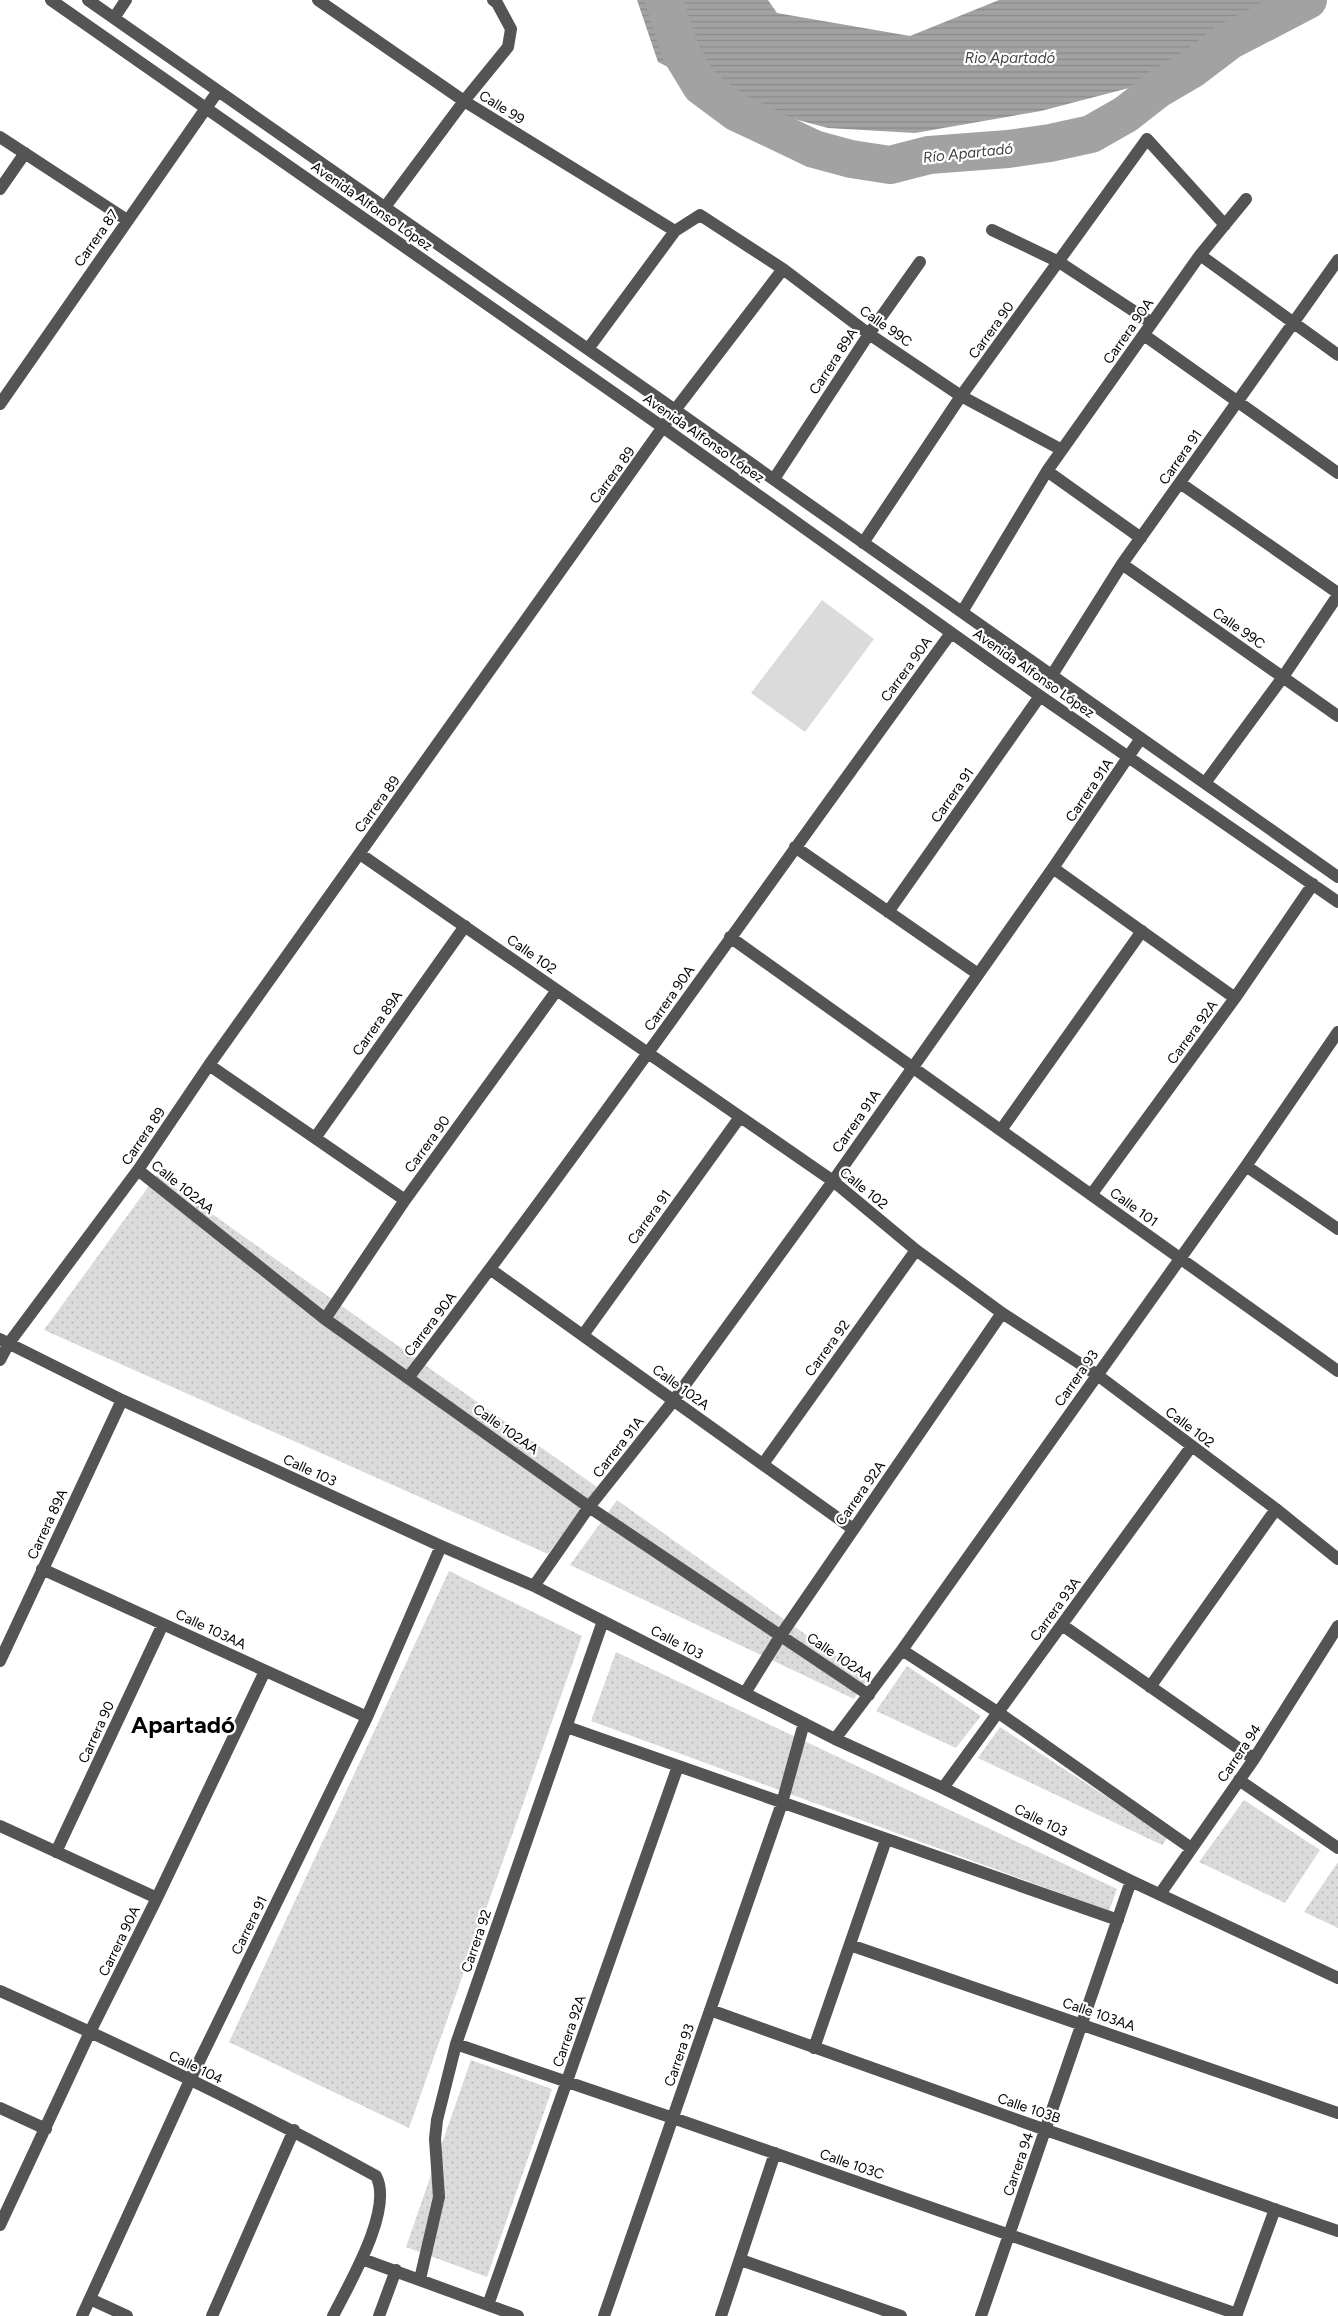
<svg xmlns="http://www.w3.org/2000/svg" width="1338" height="2316" font-family="Figtree,sans-serif">
  <style>
    .grass { fill: url(#grass-dots) }
    .green { fill: #dbdbdb }
    .water { fill: url(#water-rules) }
    .lines { fill: none; stroke-linecap: round; stroke-linejoin: round }
    .river { stroke: #a2a2a2; stroke-width: 38 }
    .minor { stroke: #545454; stroke-width: 12 }
    .labels { text-anchor: middle; stroke-width: 4.5; stroke-linejoin: round; paint-order: stroke }
    .street-label { font-size: 14px; fill: #000; stroke: #fff }
    .water-label { font-size: 15px; font-style: italic; fill: #434343; stroke: #fff }
    .town-label { font-size: 24px; font-weight: bold; fill: #000; stroke: #fff }
  </style>
  <defs>
    <pattern id="grass-dots" width="8" height="8" patternUnits="userSpaceOnUse" patternTransform="scale(1.25)"><rect width="8" height="8" fill="#dbdbdb"/><path d="M2 2h.1M6 6h.1" fill="none" stroke="#bababa" stroke-width="1.8" stroke-linecap="round"/></pattern>
    <pattern id="water-rules" width="6" height="5" patternUnits="userSpaceOnUse" patternTransform="scale(1.25)"><rect width="6" height="5" fill="#a2a2a2"/><path d="M0 2.5h6" fill="none" stroke="#8a8a8a"/></pattern>
  </defs>
  <rect width="100%" height="100%" fill="#fff"/>
  <path class="grass" d="M157,1175L597,1487L548,1554L44,1330Z
    M617,1500L868,1679L854,1699L570,1565Z
    M449,1571L582,1636L409,2128L229,2042Z
    M616,1652L1117,1889L1109,1911L591,1721Z
    M907,1666L981,1716L956,1748L876,1711Z
    M1000,1727L1168,1837L1162,1845L978,1758Z
    M1244,1800L1320,1850L1285,1903L1199,1862Z
    M1338,1862V1928L1304,1912Z
    M471,2060L552,2089L487,2277L406,2247Z"/>
  <path class="green" d="M822,600L874,639L805,732L751,693Z"/>
  <path class="water" d="M637,0H768L777,13L910,36L999,0H1299L1260,24L1129,88L1041,111L915,133L828,128L749,107L658,62Z"/>
  <g class="lines">
    <path class="river" d="M664,0L681,53L701,86L736,112L814,149L851,159L890,165L929,155L1008,149L1050,143L1091,134L1126,114L1158,89L1192,69L1229,41L1308,0"/>
    <path class="minor" d="M51,0L664,428L1040,696L1338,902
      M88,0L675,410L1338,877
      M318,0L464,101L675,231
      M114,18L126,0
      M0,137L127,220
      M0,189L25,153
      M385,207L464,101L508,47L511,29L497,3L493,0
      M992,230L1059,262L1152,323
      M1200,255L1338,355
      M1144,335L1338,473
      M588,349L675,231L700,215L783,269L869,334L961,396L1062,450
      M0,404L218,91
      M1047,471L1141,538
      M774,479L869,334L920,262
      M1180,483L1338,593
      M863,543L961,396L1147,139L1225,225
      M1122,564L1338,716
      M962,612L1047,471L1200,255L1246,199
      M1052,675L1122,564L1338,260
      M1205,783L1283,677L1338,595
      M795,847L978,974
      M360,854L833,1181L916,1250L1002,1313L1096,1374L1276,1509L1338,1559
      M1053,868L1235,998
      M888,912L1040,696
      M730,937L1338,1371
      M209,1065L405,1200
      M1001,1130L1142,931
      M315,1138L465,926
      M1246,1166L1338,1229
      M138,1170L325,1319L589,1507L869,1695
      M1091,1195L1235,998L1313,884
      M490,1269L853,1529
      M325,1319L405,1200L557,990
      M583,1335L740,1117
      M0,1339L122,1400L441,1546L534,1586L835,1739L943,1788L1131,1881L1338,1978
      M0,1360L9,1343L138,1170L209,1065L675,410L783,269
      M408,1378C594,1133 770,881 951,633
      M763,1464L916,1250
      M42,1569L367,1717
      M534,1586L589,1507L674,1400L833,1181L1053,868L1141,738
      M1062,1625L1254,1759
      M902,1650L999,1713L1191,1848
      M0,1661L122,1400
      M1150,1687L1276,1509
      M745,1693L781,1635L1002,1313
      M567,1727L1118,1920
      M835,1739L902,1650L1246,1166L1338,1032
      M1239,1780L1338,1848
      M943,1788L1191,1447
      M0,1826L157,1898
      M56,1852L163,1624
      M1160,1894L1254,1759L1338,1626
      M850,1945L1338,2113
      M0,1991C127,2048 254,2108 376,2176C394,2209 349,2284 333,2316
      M710,2010L1046,2130L1338,2231
      M456,2044L673,2118L1237,2314
      M814,2048L886,1840
      M0,2108L46,2129
      M0,2225L90,2032L157,1898L265,1671
      M362,2259L518,2316
      M741,2260L901,2316
      M420,2279L439,2197L435,2139L437,2120L456,2044L603,1621
      M90,2299L127,2316
      M488,2305L678,1766
      M82,2316L190,2080L367,1717L441,1546
      M212,2316L294,2130
      M379,2316L396,2270
      M604,2316L782,1803L804,1723
      M721,2316L775,2153
      M981,2316L1131,1881
      M1236,2316L1275,2209"/>
  </g>
  <g class="labels">
    <g class="street-label">
      <text transform="translate(502 107) rotate(32)" y="5">Calle 99</text>
      <text transform="translate(372 206) rotate(35)" y="5">Avenida Alfonso López</text>
      <text transform="translate(96 238) rotate(-55)" y="5">Carrera 87</text>
      <text transform="translate(886 326) rotate(35)" y="5">Calle 99C</text>
      <text transform="translate(991 330) rotate(-54)" y="5">Carrera 90</text>
      <text transform="translate(1128 331) rotate(-55)" y="5">Carrera 90A</text>
      <text transform="translate(833 361) rotate(-57)" y="5">Carrera 89A</text>
      <text transform="translate(704 438) rotate(35)" y="5">Avenida Alfonso López</text>
      <text transform="translate(1180 457) rotate(-55)" y="5">Carrera 91</text>
      <text transform="translate(612 475) rotate(-54)" y="5">Carrera 89</text>
      <text transform="translate(1239 628) rotate(35)" y="5">Calle 99C</text>
      <text transform="translate(906 669) rotate(-54)" y="5">Carrera 90A</text>
      <text transform="translate(1034 673) rotate(35)" y="5">Avenida Alfonso López</text>
      <text transform="translate(1089 790) rotate(-56)" y="5">Carrera 91A</text>
      <text transform="translate(952 795) rotate(-55)" y="5">Carrera 91</text>
      <text transform="translate(377 804) rotate(-54)" y="5">Carrera 89</text>
      <text transform="translate(532 954) rotate(35)" y="5">Calle 102</text>
      <text transform="translate(669 998) rotate(-55)" y="5">Carrera 90A</text>
      <text transform="translate(377 1023) rotate(-55)" y="5">Carrera 89A</text>
      <text transform="translate(1192 1032) rotate(-54)" y="5">Carrera 92A</text>
      <text transform="translate(856 1121) rotate(-55)" y="5">Carrera 91A</text>
      <text transform="translate(143 1136) rotate(-56)" y="5">Carrera 89</text>
      <text transform="translate(427 1144) rotate(-54)" y="5">Carrera 90</text>
      <text transform="translate(183 1187) rotate(39)" y="5">Calle 102AA</text>
      <text transform="translate(864 1188) rotate(39)" y="5">Calle 102</text>
      <text transform="translate(1134 1207) rotate(36)" y="5">Calle 101</text>
      <text transform="translate(649 1217) rotate(-54)" y="5">Carrera 91</text>
      <text transform="translate(430 1324) rotate(-53)" y="5">Carrera 90A</text>
      <text transform="translate(827 1348) rotate(-54)" y="5">Carrera 92</text>
      <text transform="translate(1076 1378) rotate(-55)" y="5">Carrera 93</text>
      <text transform="translate(681 1387) rotate(36)" y="5">Calle 102A</text>
      <text transform="translate(1190 1427) rotate(37)" y="5">Calle 102</text>
      <text transform="translate(506 1429) rotate(35)" y="5">Calle 102AA</text>
      <text transform="translate(618 1447) rotate(-52)" y="5">Carrera 91A</text>
      <text transform="translate(310 1470) rotate(25)" y="5">Calle 103</text>
      <text transform="translate(860 1493) rotate(-55)" y="5">Carrera 92A</text>
      <text transform="translate(47 1524) rotate(-65)" y="5">Carrera 89A</text>
      <text transform="translate(1055 1609) rotate(-54)" y="5">Carrera 93A</text>
      <text transform="translate(211 1629) rotate(25)" y="5">Calle 103AA</text>
      <text transform="translate(677 1642) rotate(27)" y="5">Calle 103</text>
      <text transform="translate(840 1657) rotate(34)" y="5">Calle 102AA</text>
      <text transform="translate(96 1732) rotate(-65)" y="5">Carrera 90</text>
      <text transform="translate(1239 1753) rotate(-56)" y="5">Carrera 94</text>
      <text transform="translate(1041 1820) rotate(26)" y="5">Calle 103</text>
      <text transform="translate(249 1925) rotate(-64)" y="5">Carrera 91</text>
      <text transform="translate(119 1941) rotate(-64)" y="5">Carrera 90A</text>
      <text transform="translate(476 1941) rotate(-71)" y="5">Carrera 92</text>
      <text transform="translate(1099 2014) rotate(19)" y="5">Calle 103AA</text>
      <text transform="translate(569 2031) rotate(-71)" y="5">Carrera 92A</text>
      <text transform="translate(679 2055) rotate(-71)" y="5">Carrera 93</text>
      <text transform="translate(196 2067) rotate(26)" y="5">Calle 104</text>
      <text transform="translate(1029 2108) rotate(19)" y="5">Calle 103B</text>
      <text transform="translate(852 2164) rotate(19)" y="5">Calle 103C</text>
      <text transform="translate(1018 2164) rotate(-71)" y="5">Carrera 94</text>
    </g>
    <g class="water-label">
      <text x="1010" y="63">Rio Apartadó</text>
      <text transform="translate(968 153) rotate(-6)" y="5">Río Apartadó</text>
    </g>
    <g class="town-label">
      <text x="183" y="1733">Apartadó</text>
    </g>
  </g>
</svg>
